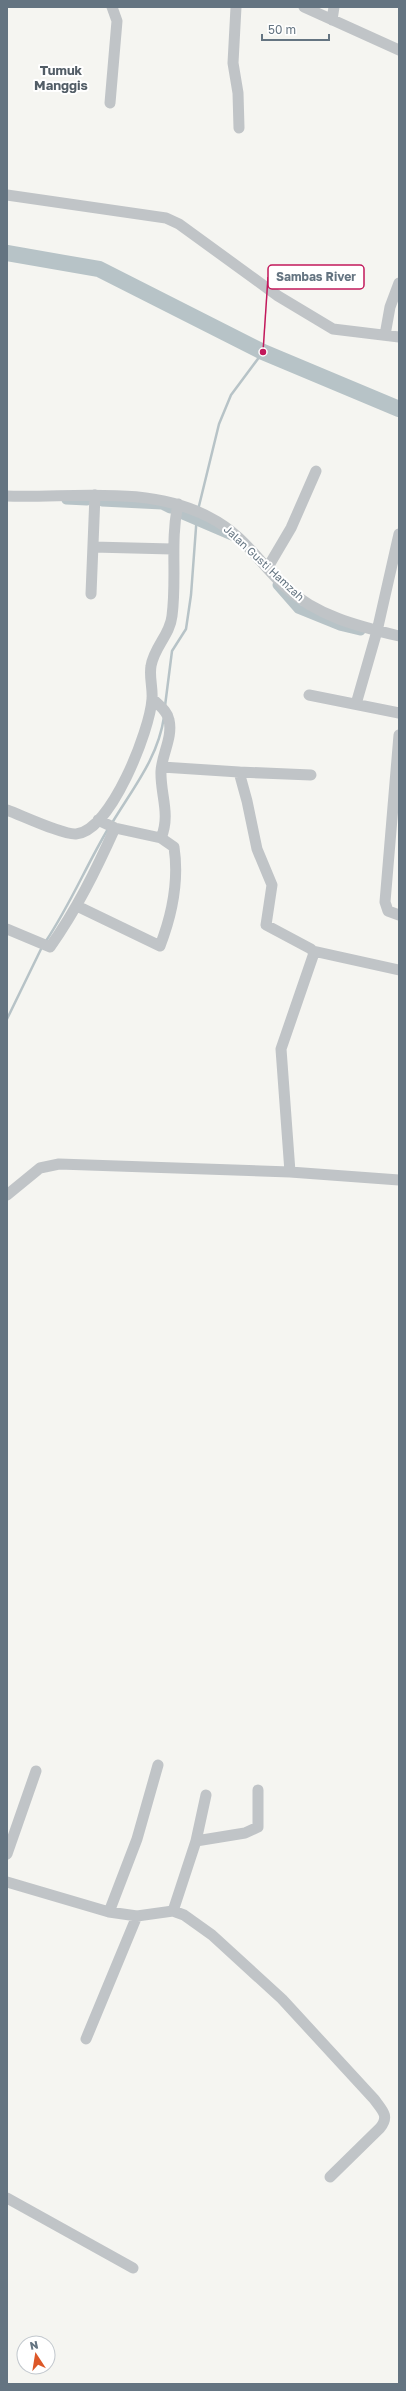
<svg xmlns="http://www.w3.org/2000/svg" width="406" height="2391" font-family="'Golos Text',sans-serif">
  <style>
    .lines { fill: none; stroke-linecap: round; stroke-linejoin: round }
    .stream { stroke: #b7c3c7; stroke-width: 2.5 }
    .canal { stroke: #b7c3c7; stroke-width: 9 }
    .river { stroke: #b7c3c7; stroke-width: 16 }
    .minor { stroke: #c0c4c7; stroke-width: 11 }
    .labels { text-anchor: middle; stroke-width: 4; stroke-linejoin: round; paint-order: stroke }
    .street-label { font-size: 11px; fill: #647481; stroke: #fff }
    .quarter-label { font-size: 13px; font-weight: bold; fill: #525d66; stroke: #fff }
    .leader { fill: none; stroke: #c2185b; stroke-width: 1.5 }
    .callout-dot { fill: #c2185b; stroke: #fff; stroke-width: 1.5 }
    .callout { fill: #fff; stroke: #c2185b; stroke-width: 1.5 }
    .callout-label { font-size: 12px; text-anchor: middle; font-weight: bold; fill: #647481 }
  </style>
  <rect width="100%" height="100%" fill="#f5f5f1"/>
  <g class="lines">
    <path class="stream" d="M198,510L219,424L231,395L263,352
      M165,706L172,651L186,629L191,595L197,514
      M112,823C133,788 158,758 164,717
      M46,941C70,905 86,866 108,829
      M7,1019L42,947"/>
    <path class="canal" d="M66,500L87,501
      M102,502L162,505L170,509
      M183,515L232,536
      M277,585L298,609L340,626L361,631"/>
    <path class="river" d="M7,253L99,269L263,352L399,409"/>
    <path class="minor" d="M236,7L233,63L238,93L239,128
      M304,7L399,50
      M332,20L334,7
      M110,103L117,21L112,7
      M7,195L166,218L179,224L278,296L333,329L399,337
      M385,335L390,307L399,283
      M7,496C74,498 148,485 209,517C243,534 258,561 284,586C317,616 357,626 399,636
      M93,547L172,549
      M268,567L291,528L316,471
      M91,594L95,495
      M309,695L399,713
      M356,704L377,631L399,534
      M399,735L385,902L388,911L399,915
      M162,767L239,772L247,801L257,849L272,885L266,925L311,949L314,953L281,1049L290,1172
      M239,772L311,775
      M7,810C21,815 63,835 76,834C111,831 150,730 152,699C153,688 149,677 151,666C154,647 170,635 172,616C177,578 170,541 178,504
      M98,820L115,828L161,838C171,814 160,794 161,771C162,754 173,737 169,720C167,710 158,705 152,698
      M77,906L160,946C172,915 179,880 174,847L161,838
      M7,929L50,947C77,909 96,870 115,828
      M313,951L399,970
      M7,1195L40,1168L59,1164L290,1172L399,1180
      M196,1841L245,1833L258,1827V1790
      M7,1854L36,1771
      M7,1882L109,1912L137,1916L173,1911L184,1915L212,1935L282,1999L374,2099C382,2110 390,2116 380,2128L330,2177
      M173,1911L196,1841L206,1795
      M109,1912L137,1839L158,1765
      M86,2039L137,1916
      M7,2198L133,2268"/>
  </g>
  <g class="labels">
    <g class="street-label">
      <text transform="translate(264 563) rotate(43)" y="4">Jalan Gusti Hamzah</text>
    </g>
    <g class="quarter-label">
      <text x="61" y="75">Tumuk<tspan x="61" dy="15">Manggis</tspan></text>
    </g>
  </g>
  <path class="leader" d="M263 352L268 277"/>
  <circle class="callout-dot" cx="263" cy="352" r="4"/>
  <rect class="callout" x="268" y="265" width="96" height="24" rx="4"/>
  <g class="callout-label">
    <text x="316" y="281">Sambas River</text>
  </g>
  <rect width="406" height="2391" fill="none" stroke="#647481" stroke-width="16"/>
  <g transform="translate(36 2355) rotate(348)"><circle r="19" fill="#ffffff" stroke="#c1c7cd"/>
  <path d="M0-3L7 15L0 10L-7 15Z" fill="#dd5828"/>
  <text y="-6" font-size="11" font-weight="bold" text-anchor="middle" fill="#647481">N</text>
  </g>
  <path d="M262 34v6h67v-6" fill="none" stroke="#647481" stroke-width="2"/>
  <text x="268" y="34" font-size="12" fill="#647481" stroke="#ffffff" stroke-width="3" paint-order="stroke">50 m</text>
</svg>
